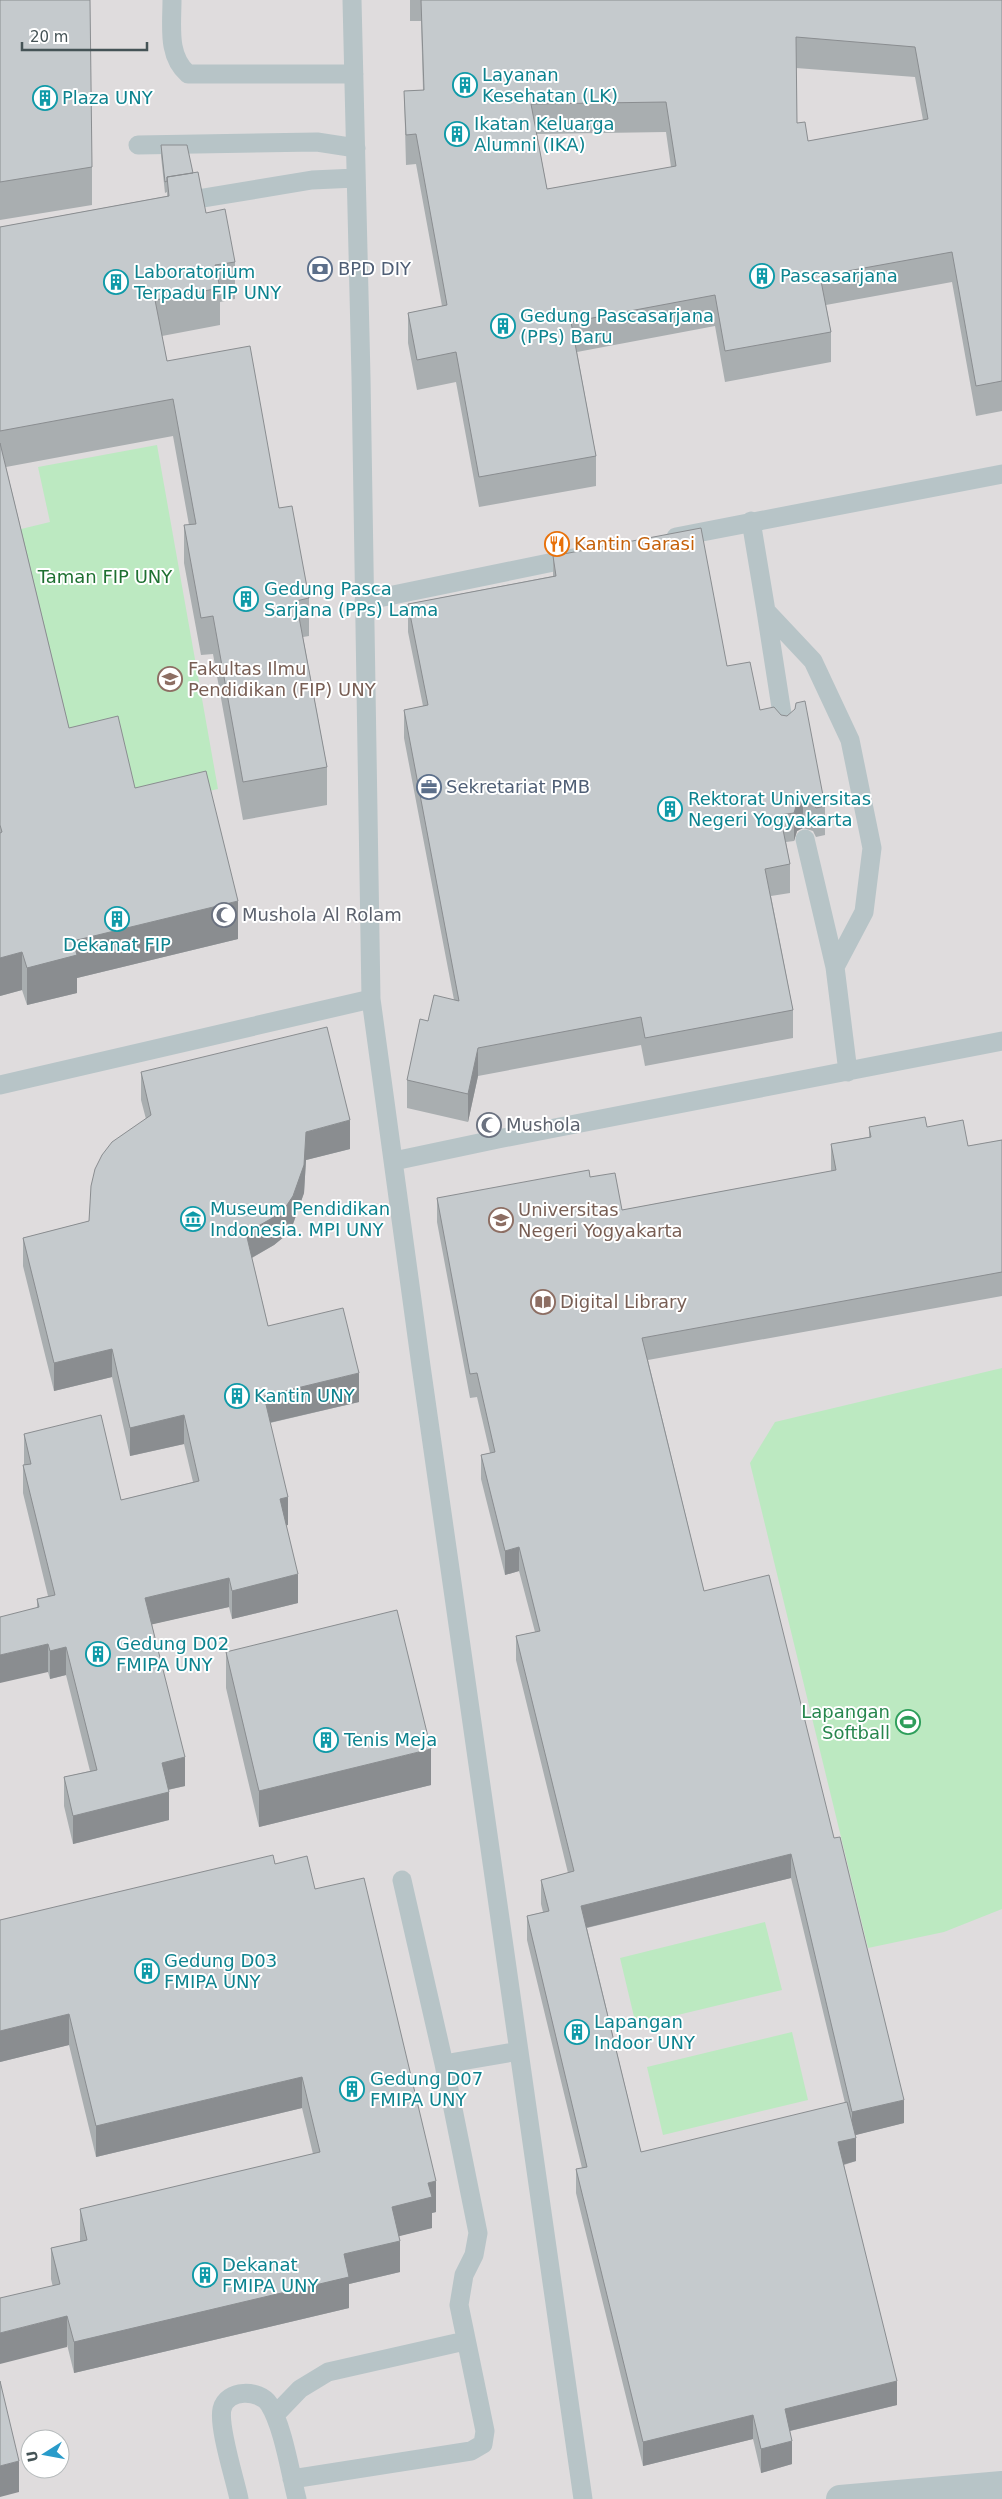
<svg xmlns="http://www.w3.org/2000/svg" width="1002" height="2499" font-family="'DejaVu Sans',sans-serif">
  <style>
    .education { fill: #dfdcdd; fill-rule: evenodd }
    .green { fill: #bce9c1 }
    .lines { fill: none; stroke-linecap: round; stroke-linejoin: round }
    .lane { stroke: #b7c4c7; stroke-width: 19 }
    .street { stroke: #b7c4c7; stroke-width: 28 }
    .wall { fill: #a9aeb0; fill-rule: evenodd }
    .shaded-wall { fill: #8a8d90 }
    .building { fill: #c5cacd; stroke: #8a8d90; fill-rule: evenodd }
    .labels { text-anchor: middle; stroke-width: 4; stroke-linejoin: round; paint-order: stroke }
    .culture-label { font-size: 18px; fill: #0d838f; stroke: #fff; text-anchor: start }
    .service-label { font-size: 18px; fill: #4e5e75; stroke: #fff; text-anchor: start }
    .food-label { font-size: 18px; fill: #c56008; stroke: #fff; text-anchor: start }
    .park-label { font-size: 18px; fill: #1e7031; stroke: #fff }
    .education-label { font-size: 18px; fill: #785e54; stroke: #fff; text-anchor: start }
    .worship-label { font-size: 18px; fill: #5b616d; stroke: #fff; text-anchor: start }
    .leisure-label { font-size: 18px; fill: #27864d; stroke: #fff; text-anchor: end }
  </style>
  <rect width="100%" height="100%" fill="#eeebec"/>
  <path class="education" d="M0,0H1002V2499H0ZM30,2439H60V2469H30Z"/>
  <path class="green" d="M157,445L218,789L136,807L73,760L17,530L50,522L38,467Z
    M1002,1368V1909L944,1932L868,1948L750,1463L775,1422Z
    M765,1922L782,1990L636,2025L620,1958Z
    M792,2032L808,2100L663,2135L647,2067Z"/>
  <g class="lines">
    <path class="lane" d="M172,0C172,26 167,56 188,74H354
      M352,0L361,377L371,999L421,1366L583,2499
      M138,145L317,142L356,148
      M179,202L312,180L356,178
      M751,521L766,611L813,661L850,740L872,848L864,912L835,967L848,1072
      M676,537L1002,474
      M364,601L578,557
      M766,611L785,733
      M805,839L835,967
      M0,1085L371,999
      M394,1161L498,1139L1002,1041
      M444,2064L519,2051
      M275,2415L300,2389L328,2372L465,2341
      M292,2479L471,2451L483,2444L485,2431L459,2305L464,2275L474,2255L478,2233L444,2064L402,1880
      M239,2499C235,2479 218,2427 222,2409C227,2389 259,2389 269,2404C283,2426 290,2472 297,2499"/>
    <path class="street" d="M840,2499L1002,2485"/>
  </g>
  <path class="wall" d="M0,0L92,167V205L0,220Z
    M410,0H1002V411L976,416L952,282L826,305L831,332V362L725,382L715,326L577,352L596,456V486L479,507L456,382L417,390L408,343V313L442,306L416,164L406,165L404,91L423,90L421,21H410ZM796,68L915,77L923,120L808,141L797,123ZM666,132L671,167L547,189L537,134Z
    M161,145L193,173L206,213L235,262V299L220,302V325L162,336L167,361L279,508L309,598V636L303,637L327,767V805L243,820L213,654L201,655L184,563V525H189L173,436L6,467L69,728L135,788L238,939L77,978V993L27,1005L22,990L0,996V227L167,196V192L165,193L161,156Z
    M553,556L727,666L760,710L825,806V835L816,837L813,831L803,828L797,831L794,841L786,842L790,864V893L771,896L793,1010V1038L645,1066L641,1045L478,1076L468,1122L407,1108V1080L428,1021L454,1000L404,738V710L423,706L408,632V604L553,576Z
    M141,1072L350,1149L306,1160L304,1193L293,1224L285,1236L274,1245L252,1258L268,1326L359,1402L270,1423L288,1525H286L298,1603L232,1619L229,1607L152,1624L185,1786L168,1790L169,1820L73,1844L64,1806V1777L90,1771L66,1675L50,1679L48,1672L37,1608V1599L48,1596L23,1493V1465H24V1434L121,1500L193,1482L184,1444L130,1456L112,1377L54,1391L23,1266V1238L89,1221L146,1119L141,1100Z
    M869,1127H927L968,1146L1002,1140V1296L648,1360L704,1591L904,2123L855,2135L856,2161L844,2165L897,2405L790,2431L792,2464L761,2473L753,2439L643,2466L576,2193V2169L582,2168L527,1940V1916L543,1912L541,1904V1880L568,1873L516,1660V1636L535,1632L519,1571L505,1575L481,1479V1455L490,1453L477,1397L470,1398L437,1222V1198L590,1177L622,1210L831,1171V1144L869,1137ZM791,1878L845,2103L641,2152L587,1928Z
    M226,1652L431,1785L259,1827L226,1688Z
    M275,1864L315,1889L436,2212L432,2213V2228L398,2236L400,2272L349,2284V2308L74,2373L51,2279V2248L80,2242V2209L313,2154L302,2108L96,2157L69,2045L0,2062V1920Z"/>
  <path class="shaded-wall" d="M803,800V828L797,831L794,841V813L797,803Z
    M238,901V939L77,978V993L27,1005V968L73,941Z
    M22,952V990L0,996V958Z
    M478,1048V1076L468,1122V1094Z
    M350,1120V1149L306,1160L304,1193L293,1224L285,1236L274,1245L246,1261V1233L306,1132Z
    M112,1349V1377L54,1391V1363Z
    M359,1373V1402L264,1424V1396Z
    M184,1415V1444L130,1456V1428Z
    M288,1497V1525L280,1527V1499Z
    M519,1547V1571L505,1575V1551Z
    M298,1574V1603L232,1619V1591Z
    M229,1578V1607L145,1626V1598Z
    M48,1644V1672L0,1683V1655Z
    M66,1647V1675L50,1679V1651Z
    M431,1749V1785L259,1827V1791Z
    M185,1757V1786L162,1791V1763Z
    M169,1792V1820L73,1844V1816Z
    M791,1854V1878L581,1929V1906Z
    M69,2014V2045L0,2062V2031Z
    M302,2077V2108L96,2157V2126Z
    M904,2100V2123L852,2136V2112Z
    M856,2138V2161L838,2166V2142Z
    M436,2181V2212L432,2213V2228L392,2238V2207L428,2183Z
    M400,2241V2272L349,2284V2308L74,2373V2342L344,2254Z
    M67,2316V2347L0,2364V2333Z
    M897,2381V2405L785,2432V2409Z
    M753,2415V2439L643,2466V2442Z
    M792,2441V2464L761,2473V2449Z
    M19,2461V2492L0,2497V2466Z"/>
  <path class="building" d="M0,0H90L92,167L0,182Z
    M421,0H1002V381L976,386L952,252L820,276L831,332L725,351L715,295L571,322L596,456L479,477L456,352L417,360L408,313L447,305L416,134L406,135L404,91L424,90ZM796,37L915,47L928,119L808,141L805,122L797,123ZM666,102L676,166L547,189L531,104Z
    M161,145H187L193,173L167,177V181L165,182Z
    M198,172L206,213L225,209L235,262L215,265L220,288L155,300L167,361L250,346L279,508L292,506L309,598L296,601L327,767L243,782L213,616L201,618L184,525L196,524L173,399L0,431V227L169,196L167,177Z
    M0,443L69,728L118,716L135,788L206,771L238,901L73,941L77,955L27,968L22,952L0,958V833L2,832L0,825Z
    M701,528L727,666L750,662L760,710L774,707L781,715L787,716L795,709L796,703L805,701L825,806L816,808L813,803L803,800L797,803L794,813L780,815L790,864L765,869L793,1010L645,1038L641,1017L478,1048L468,1094L407,1080L420,1019L428,1021L434,995L459,1001L404,710L428,705L408,604L556,576L553,556Z
    M327,1027L350,1120L306,1132L304,1165L293,1196L285,1208L274,1217L246,1233L268,1326L343,1308L359,1373L264,1396L288,1497L280,1499L298,1574L232,1591L229,1578L145,1598L185,1757L162,1763L169,1792L73,1816L64,1777L97,1770L66,1647L50,1651L48,1644L0,1655V1617L39,1607L37,1599L55,1595L23,1465L31,1464L24,1434L101,1415L121,1500L199,1481L184,1415L130,1428L112,1349L54,1363L23,1238L89,1221L91,1186L95,1169L102,1155L112,1142L151,1115L141,1072Z
    M925,1117L927,1127L963,1120L968,1146L1002,1140V1272L642,1338L704,1591L769,1575L834,1838L840,1837L904,2100L852,2112L791,1854L581,1906L641,2152L847,2102L856,2138L838,2142L897,2381L785,2409L792,2441L761,2449L753,2415L643,2442L576,2169L587,2167L527,1916L549,1911L541,1880L574,1871L516,1636L540,1631L519,1547L505,1551L481,1455L495,1452L477,1373L470,1374L437,1198L589,1170L590,1177L615,1173L622,1210L836,1170L831,1144L871,1137L869,1127Z
    M397,1610L431,1749L259,1791L226,1652Z
    M273,1855L275,1864L307,1856L315,1889L364,1878L436,2181L428,2183L432,2197L392,2207L400,2241L344,2254L349,2277L74,2342L67,2316L0,2333V2298L60,2284L51,2248L87,2240L80,2209L320,2152L302,2077L96,2126L69,2014L0,2031V1920Z
    M0,2381L19,2461L0,2466Z"/>
  <defs>
    <symbol id="building-ring" viewBox="-11 -11 22 22"><circle r="9.5" fill="#fff" stroke="#0f9aa8" stroke-width="1.5"/><path d="M-4-6H4V6H1V3H-1V6H-4ZM-2.5-4.3h1.7v1.8h-1.7ZM.8-4.3h1.7v1.8H.8ZM-2.5-1h1.7V.8h-1.7ZM.8-1h1.7V.8H.8Z" fill="#0f9aa8"/></symbol>
    <symbol id="bank-ring" viewBox="-11 -11 22 22"><circle r="9.5" fill="#fff" stroke="#5c6f8a" stroke-width="1.5"/><path d="M-6-4H6V4H-6ZM0-2.3a2.3 2.3 0 1 0 0 4.6a2.3 2.3 0 1 0 0-4.6Z" fill="#5c6f8a"/></symbol>
    <symbol id="restaurant-ring" viewBox="-11 -11 22 22"><circle r="9.5" fill="#fff" stroke="#e8710a" stroke-width="1.5"/><path d="M-5-6h1v4h1v-4h1v4h1v-4h1v5L-1.5 .5V6h-2V.5L-5-1ZM5-6V6H3V1.5H1.5Q1.5-4 5-6Z" fill="#e8710a"/></symbol>
    <symbol id="university-ring" viewBox="-11 -11 22 22"><circle r="9.5" fill="#fff" stroke="#8d6e63" stroke-width="1.5"/><path d="M0-5L7-2L0 1L-7-2ZM-4 1L0 2.5L4 1V4Q0 6-4 4Z" fill="#8d6e63"/></symbol>
    <symbol id="office-ring" viewBox="-11 -11 22 22"><circle r="9.5" fill="#fff" stroke="#5c6f8a" stroke-width="1.5"/><path d="M-6-3h4V-5.5h4V-3h4V5H-6ZM-1-4.5V-3h2v-1.5ZM-6 0V1H6V0Z" fill="#5c6f8a"/></symbol>
    <symbol id="mosque-ring" viewBox="-11 -11 22 22"><circle r="9.5" fill="#fff" stroke="#6b7280" stroke-width="1.5"/><path d="M3.5-4.9A6 6 0 1 0 3.5 4.9A5 5 0 1 1 3.5-4.9Z" fill="#6b7280"/></symbol>
    <symbol id="museum-ring" viewBox="-11 -11 22 22"><circle r="9.5" fill="#fff" stroke="#0f9aa8" stroke-width="1.5"/><path d="M0-6L6-3V-2H-6V-3ZM-5-1h2V3h-2ZM-1-1h2V3h-2ZM3-1h2V3H3ZM-6 4H6V6H-6Z" fill="#0f9aa8"/></symbol>
    <symbol id="library-ring" viewBox="-11 -11 22 22"><circle r="9.5" fill="#fff" stroke="#8d6e63" stroke-width="1.5"/><path d="M-6-4Q-3-5.5-.7-3.5V5Q-3 3-6 4ZM6-4Q3-5.5 .7-3.5V5Q3 3 6 4Z" fill="#8d6e63"/></symbol>
    <symbol id="stadium-ring" viewBox="-11 -11 22 22"><circle r="9.5" fill="#fff" stroke="#2e9e5b" stroke-width="1.5"/><path d="M0-5a6.5 5 0 1 0 0 10a6.5 5 0 1 0 0-10ZM-3.5-1.8h7v3.6h-7Z" fill="#2e9e5b"/></symbol>
  </defs>
  <g fill-rule="evenodd">
    <use href="#building-ring" x="451" y="71" width="28" height="28"/>
    <use href="#building-ring" x="31" y="84" width="28" height="28"/>
    <use href="#building-ring" x="443" y="120" width="28" height="28"/>
    <use href="#bank-ring" x="306" y="255" width="28" height="28"/>
    <use href="#building-ring" x="748" y="262" width="28" height="28"/>
    <use href="#building-ring" x="102" y="268" width="28" height="28"/>
    <use href="#building-ring" x="489" y="312" width="28" height="28"/>
    <use href="#restaurant-ring" x="543" y="530" width="28" height="28"/>
    <use href="#building-ring" x="232" y="585" width="28" height="28"/>
    <use href="#university-ring" x="156" y="665" width="28" height="28"/>
    <use href="#office-ring" x="415" y="773" width="28" height="28"/>
    <use href="#building-ring" x="656" y="795" width="28" height="28"/>
    <use href="#mosque-ring" x="210" y="901" width="28" height="28"/>
    <use href="#building-ring" x="103" y="905" width="28" height="28"/>
    <use href="#mosque-ring" x="475" y="1111" width="28" height="28"/>
    <use href="#museum-ring" x="179" y="1205" width="28" height="28"/>
    <use href="#university-ring" x="487" y="1206" width="28" height="28"/>
    <use href="#library-ring" x="529" y="1288" width="28" height="28"/>
    <use href="#building-ring" x="223" y="1382" width="28" height="28"/>
    <use href="#building-ring" x="84" y="1640" width="28" height="28"/>
    <use href="#stadium-ring" x="894" y="1708" width="28" height="28"/>
    <use href="#building-ring" x="312" y="1726" width="28" height="28"/>
    <use href="#building-ring" x="133" y="1957" width="28" height="28"/>
    <use href="#building-ring" x="563" y="2018" width="28" height="28"/>
    <use href="#building-ring" x="338" y="2075" width="28" height="28"/>
    <use href="#building-ring" x="191" y="2261" width="28" height="28"/>
  </g>
  <g class="labels">
    <g class="culture-label">
      <text x="482" y="81">Layanan<tspan x="482" dy="21">Kesehatan (LK)</tspan></text>
      <text x="62" y="104">Plaza UNY</text>
      <text x="474" y="130">Ikatan Keluarga<tspan x="474" dy="21">Alumni (IKA)</tspan></text>
      <text x="134" y="278">Laboratorium<tspan x="134" dy="21">Terpadu FIP UNY</tspan></text>
      <text x="780" y="282">Pascasarjana</text>
      <text x="520" y="322">Gedung Pascasarjana<tspan x="520" dy="21">(PPs) Baru</tspan></text>
      <text x="264" y="595">Gedung Pasca<tspan x="264" dy="21">Sarjana (PPs) Lama</tspan></text>
      <text x="688" y="805">Rektorat Universitas<tspan x="688" dy="21">Negeri Yogyakarta</tspan></text>
      <text x="117" y="951" text-anchor="middle">Dekanat FIP</text>
      <text x="210" y="1215">Museum Pendidikan<tspan x="210" dy="21">Indonesia. MPI UNY</tspan></text>
      <text x="254" y="1402">Kantin UNY</text>
      <text x="116" y="1650">Gedung D02<tspan x="116" dy="21">FMIPA UNY</tspan></text>
      <text x="344" y="1746">Tenis Meja</text>
      <text x="164" y="1967">Gedung D03<tspan x="164" dy="21">FMIPA UNY</tspan></text>
      <text x="594" y="2028">Lapangan<tspan x="594" dy="21">Indoor UNY</tspan></text>
      <text x="370" y="2085">Gedung D07<tspan x="370" dy="21">FMIPA UNY</tspan></text>
      <text x="222" y="2271">Dekanat<tspan x="222" dy="21">FMIPA UNY</tspan></text>
    </g>
    <g class="service-label">
      <text x="338" y="275">BPD DIY</text>
      <text x="446" y="793">Sekretariat PMB</text>
    </g>
    <g class="food-label">
      <text x="574" y="550">Kantin Garasi</text>
    </g>
    <g class="park-label">
      <text x="105" y="583">Taman FIP UNY</text>
    </g>
    <g class="education-label">
      <text x="188" y="675">Fakultas Ilmu<tspan x="188" dy="21">Pendidikan (FIP) UNY</tspan></text>
      <text x="518" y="1216">Universitas<tspan x="518" dy="21">Negeri Yogyakarta</tspan></text>
      <text x="560" y="1308">Digital Library</text>
    </g>
    <g class="worship-label">
      <text x="242" y="921">Mushola Al Rolam</text>
      <text x="506" y="1131">Mushola</text>
    </g>
    <g class="leisure-label">
      <text x="890" y="1718">Lapangan<tspan x="890" dy="21">Softball</tspan></text>
    </g>
  </g>
  <g transform="translate(45 2454) rotate(259)"><circle r="24" fill="#ffffff" stroke="#b5babb"/>
  <path d="M0-4L9 19L0 12L-9 19Z" fill="#299bca"/>
  <text y="-8" font-size="14" font-weight="bold" text-anchor="middle" fill="#455356">U</text>
  </g>
  <path d="M22 42v8h125v-8" fill="none" stroke="#455356" stroke-width="2.5"/>
  <text x="30" y="42" font-size="15" fill="#455356" stroke="#ffffff" stroke-width="4" paint-order="stroke">20 m</text>
</svg>
